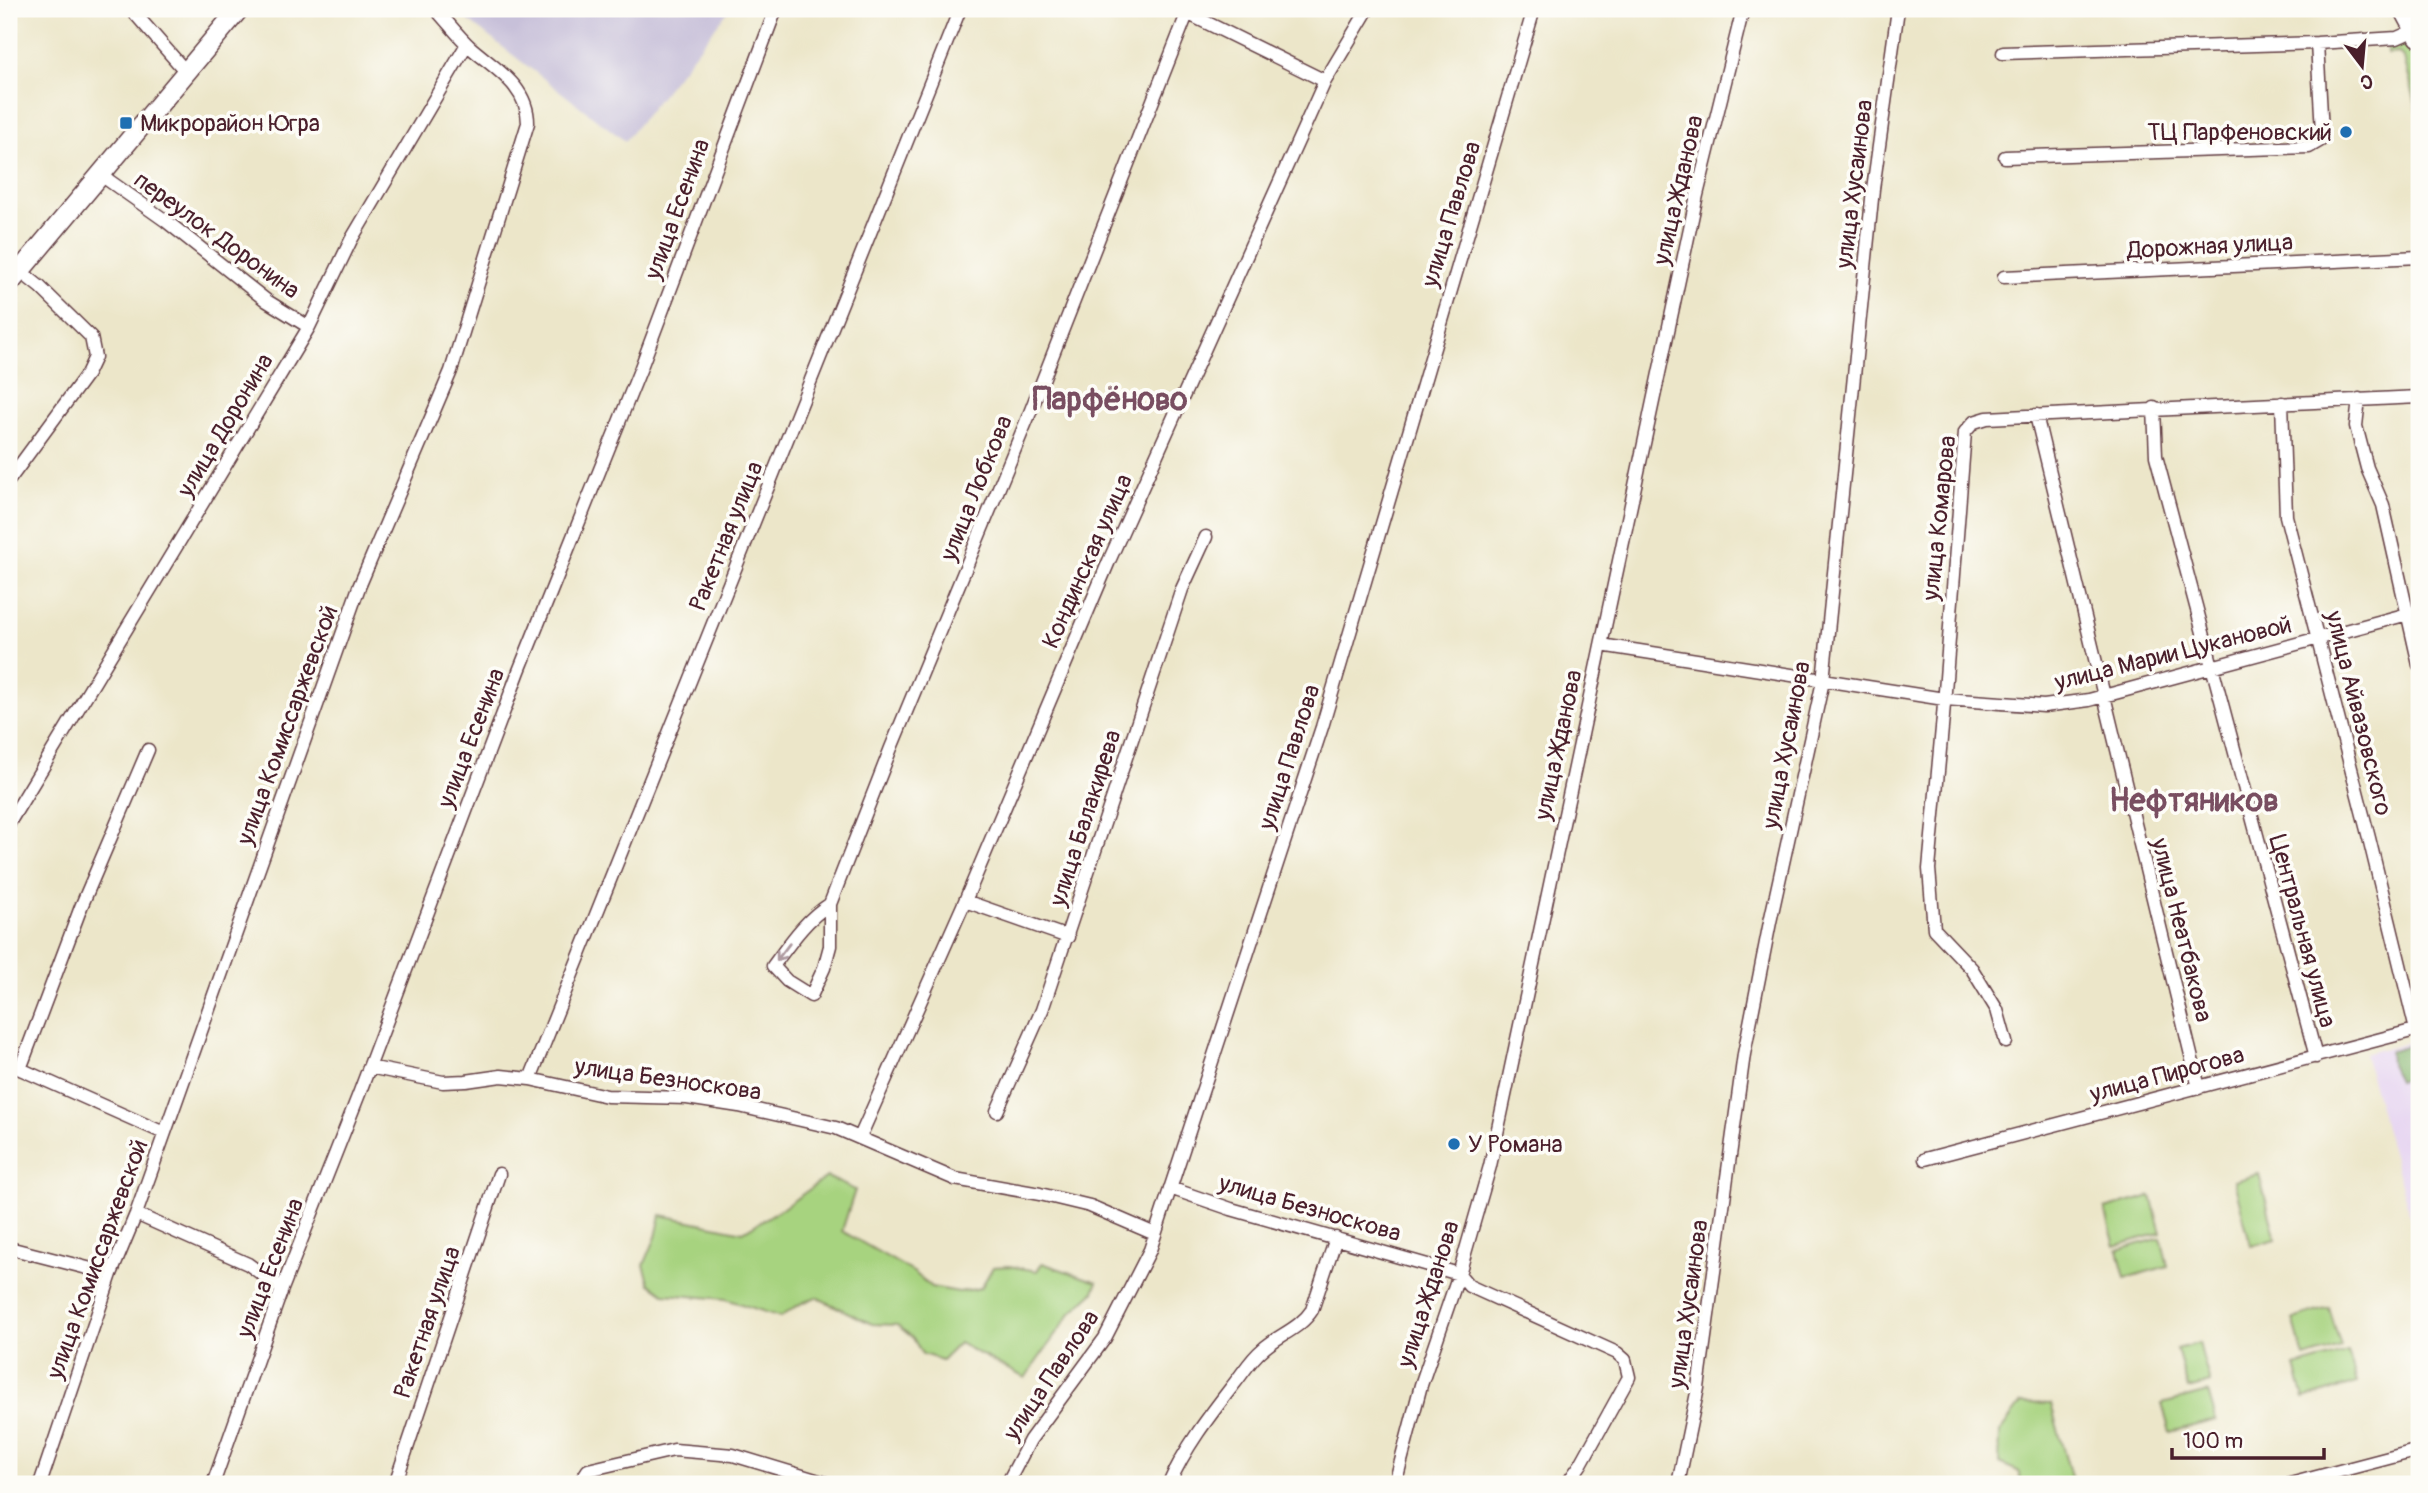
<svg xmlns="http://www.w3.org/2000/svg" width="2428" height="1493" font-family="Pangolin,sans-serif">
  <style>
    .built { fill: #e5d3f1 }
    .industrial { fill: #c7c0d9 }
    .green { fill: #a7d37f; stroke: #787955; stroke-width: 2 }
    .forest { fill: #85b56e; stroke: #686a4c; stroke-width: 2 }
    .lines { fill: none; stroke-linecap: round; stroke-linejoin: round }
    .minor-casing { stroke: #623d43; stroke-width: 15 }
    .primary-casing { stroke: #623d43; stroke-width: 22 }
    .minor { stroke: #fff; stroke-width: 12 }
    .primary { stroke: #fff; stroke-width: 19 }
    .oneway { stroke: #ae9aa0 }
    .poi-dot { fill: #1f6fb2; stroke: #fdfcf7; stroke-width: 2.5 }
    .labels { text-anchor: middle; stroke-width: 7; stroke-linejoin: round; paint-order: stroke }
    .poi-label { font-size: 24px; fill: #4a1f2b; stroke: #fdfcf7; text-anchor: start }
    .street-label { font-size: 24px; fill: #4a1f2b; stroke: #fdfcf7 }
    .district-label { font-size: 32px; font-weight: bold; fill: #794e61; stroke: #fdfcf7 }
  </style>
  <rect width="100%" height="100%" fill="#fdfcf7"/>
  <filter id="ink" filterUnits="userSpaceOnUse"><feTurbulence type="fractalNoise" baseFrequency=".0143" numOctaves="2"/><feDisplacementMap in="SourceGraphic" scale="14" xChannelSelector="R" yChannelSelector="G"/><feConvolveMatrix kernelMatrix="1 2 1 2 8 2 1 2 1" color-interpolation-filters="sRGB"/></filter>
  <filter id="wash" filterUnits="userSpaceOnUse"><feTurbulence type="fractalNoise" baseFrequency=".00686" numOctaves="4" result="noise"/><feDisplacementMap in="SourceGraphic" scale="28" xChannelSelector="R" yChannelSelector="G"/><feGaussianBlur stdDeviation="1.57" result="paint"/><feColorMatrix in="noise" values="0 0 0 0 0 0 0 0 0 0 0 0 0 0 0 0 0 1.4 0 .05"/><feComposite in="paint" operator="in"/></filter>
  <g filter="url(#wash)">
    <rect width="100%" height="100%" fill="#ece6c9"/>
    <path class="built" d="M2419,1039V1247L2364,1054Z"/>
    <path class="industrial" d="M453,9H730L625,141Z"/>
    <path class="green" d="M2398,45C2427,49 2419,93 2419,115L2404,58L2399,53L2388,54V46Z
      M2259,1174L2276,1239L2251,1246L2234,1181Z
      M827,1177L855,1190L842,1231L915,1273L931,1287L959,1292L981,1288L993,1267L1009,1266L1037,1271L1042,1263L1097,1282L1094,1292L1071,1313L1025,1378L959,1343L942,1360L922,1354L913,1338L897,1325L872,1324L816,1297L802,1303L780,1317L726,1299L664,1294L650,1284L644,1265L656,1237L661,1215L743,1232L783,1208Z
      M2151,1196L2161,1233L2115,1246L2105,1209Z
      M2161,1238L2168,1266L2125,1278L2118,1250Z
      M2329,1308L2341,1347L2304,1358L2293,1319Z
      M2199,1343L2210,1383L2188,1389L2177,1349Z
      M2348,1352L2357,1383L2304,1399L2295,1367Z
      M2208,1392L2216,1420L2170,1432L2162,1404Z
      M2021,1403L2051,1404L2073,1484H2022L2018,1471L1999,1463L2000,1432Z"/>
    <path class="forest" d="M2419,1042V1076L2398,1081L2390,1064L2389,1051Z"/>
  </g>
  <g filter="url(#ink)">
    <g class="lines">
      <defs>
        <path id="minor" d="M131,9L187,73
          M1187,13L1325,81
          M2003,53L2317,43L2397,38L2415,30
          M2005,157L2309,147L2321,140L2322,132L2317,43
          M101,175L166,221L267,301L309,327
          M2004,277L2419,257
          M2359,399L2356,426L2367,468L2383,505L2419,665
          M2282,403L2286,516L2369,838L2416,1030
          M2154,408L2156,456L2316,1057
          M2036,415L2199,1088
          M9,480L87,374L95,357L91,337L40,287L20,271
          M1601,645L1944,699L2044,706L2089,700L2419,611
          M9,823L309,327L351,240L467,44
          M965,901L1068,937
          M830,904C805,920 790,943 773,966L787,981L811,996L824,968L830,946V904L891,748L1029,415L1189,9
          M2006,1042L1997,1010L1972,969L1934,929L1929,869L1943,717L1965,432L1974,422L1987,418L2419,397
          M9,1064L164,1133
          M369,1067L443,1082L466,1081L501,1076L530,1079L607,1096L687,1098L739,1106L836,1128L955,1179L1040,1194L1090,1206L1155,1234
          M20,1069L81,907L148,750
          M530,1079L960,9
          M997,1111L1042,1010L1182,589L1206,537
          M860,1137L965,901L1109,561L1325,81L1368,9
          M1925,1159L2419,1029
          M1170,1188L1231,1209L1459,1274L1469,1286L1617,1353L1625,1360L1629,1377L1581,1464L1567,1484
          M136,1214L248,1264L282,1289
          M9,1248L111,1274
          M40,1484L111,1274L136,1214L359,587L451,371L528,123C528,86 495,69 470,47C459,37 450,25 440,14L439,9
          M213,1484L282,1289L359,1094L519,671L640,370L776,9
          M395,1484L499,1174
          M579,1484L588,1470L674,1450L733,1455L829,1484
          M1007,1484L1030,1440L1105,1338L1150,1250L1322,727L1534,9
          M1169,1484C1185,1447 1210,1415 1234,1384C1243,1373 1251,1359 1262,1350C1278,1335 1300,1329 1312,1310L1336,1238
          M1395,1484L1421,1385L1459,1274L1490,1166L1697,195L1743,9
          M1678,1484L1698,1388L1744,1054L1770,922L1823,681L1873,189L1898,9
          M2290,1484L2419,1450"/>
        <path id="primary" d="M2404,9L2419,37
          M9,284L239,9"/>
      </defs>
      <use href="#minor" class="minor-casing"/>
      <use href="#primary" class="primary-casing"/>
      <use href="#minor" class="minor"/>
      <use href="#primary" class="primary"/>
    </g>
    <defs><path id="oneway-shaft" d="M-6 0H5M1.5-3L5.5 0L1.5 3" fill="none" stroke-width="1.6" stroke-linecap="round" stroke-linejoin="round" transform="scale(1.75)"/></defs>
    <use class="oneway" href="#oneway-shaft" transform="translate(783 952) rotate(127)"/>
  </g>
  <g class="poi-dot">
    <rect x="119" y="116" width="14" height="14" rx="3.5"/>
    <circle cx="2346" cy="132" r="7"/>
    <circle cx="1454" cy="1144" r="7"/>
  </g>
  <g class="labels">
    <g class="poi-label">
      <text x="140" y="131">Микрорайон Югра</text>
      <text x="2332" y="140" text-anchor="end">ТЦ Парфеновский</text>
      <text x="1468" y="1152">У Романа</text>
    </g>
    <g class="street-label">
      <text transform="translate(1854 184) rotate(-83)" y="8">улица Хусаинова</text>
      <text transform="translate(1678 190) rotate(-77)" y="8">улица Жданова</text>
      <text transform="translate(677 209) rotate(-70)" y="8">улица Есенина</text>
      <text transform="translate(1451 214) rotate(-73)" y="8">улица Павлова</text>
      <text transform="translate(217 235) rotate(36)" y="8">переулок Доронина</text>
      <text transform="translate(2210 246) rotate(-3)" y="8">Дорожная улица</text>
      <text transform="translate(225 425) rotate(-59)" y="8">улица Доронина</text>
      <text transform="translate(976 488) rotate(-68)" y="8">улица Лобкова</text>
      <text transform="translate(1939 518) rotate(-84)" y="8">улица Комарова</text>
      <text transform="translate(726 536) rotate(-68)" y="8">Ракетная улица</text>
      <text transform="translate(1087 561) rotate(-66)" y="8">Кондинская улица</text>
      <text transform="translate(2173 653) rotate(-14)" y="8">улица Марии Цукановой</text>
      <text transform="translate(2359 713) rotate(76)" y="8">улица Айвазовского</text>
      <text transform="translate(287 725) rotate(-70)" y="8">улица Комиссаржевской</text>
      <text transform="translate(471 738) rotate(-69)" y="8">улица Есенина</text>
      <text transform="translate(1558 745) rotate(-78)" y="8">улица Жданова</text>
      <text transform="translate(1786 745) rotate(-79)" y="8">улица Хусаинова</text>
      <text transform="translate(1289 757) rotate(-72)" y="8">улица Павлова</text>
      <text transform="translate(1085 818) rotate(-72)" y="8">улица Балакирева</text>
      <text transform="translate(2182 930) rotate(76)" y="8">улица Неатбакова</text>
      <text transform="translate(2303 931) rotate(75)" y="8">Центральная улица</text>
      <text transform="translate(2167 1074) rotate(-15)" y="8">улица Пирогова</text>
      <text transform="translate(668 1079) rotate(8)" y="8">улица Безноскова</text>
      <text transform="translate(1310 1208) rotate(16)" y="8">улица Безноскова</text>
      <text transform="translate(97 1259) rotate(-70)" y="8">улица Комиссаржевской</text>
      <text transform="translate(270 1268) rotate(-69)" y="8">улица Есенина</text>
      <text transform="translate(1428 1294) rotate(-72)" y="8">улица Жданова</text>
      <text transform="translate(1688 1304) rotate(-82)" y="8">улица Хусаинова</text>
      <text transform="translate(427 1322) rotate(-71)" y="8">Ракетная улица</text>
      <text transform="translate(1051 1375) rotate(-56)" y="8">улица Павлова</text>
    </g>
    <g class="district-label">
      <text x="1110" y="410">Парфёново</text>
      <text x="2194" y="811">Нефтяников</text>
    </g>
  </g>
  <rect width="2428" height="1493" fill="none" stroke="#fdfcf7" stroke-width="35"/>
  <g transform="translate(2362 66) rotate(164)" stroke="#fdfcf7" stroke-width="5" paint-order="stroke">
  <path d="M0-5L12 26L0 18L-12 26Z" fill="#4a1f2b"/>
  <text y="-10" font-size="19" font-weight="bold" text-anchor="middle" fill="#4a1f2b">С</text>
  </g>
  <path d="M2172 1448v10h152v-10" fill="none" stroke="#4a1f2b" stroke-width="3.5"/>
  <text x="2183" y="1448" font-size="21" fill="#4a1f2b" stroke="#fdfcf7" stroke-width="5" paint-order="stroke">100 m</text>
</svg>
